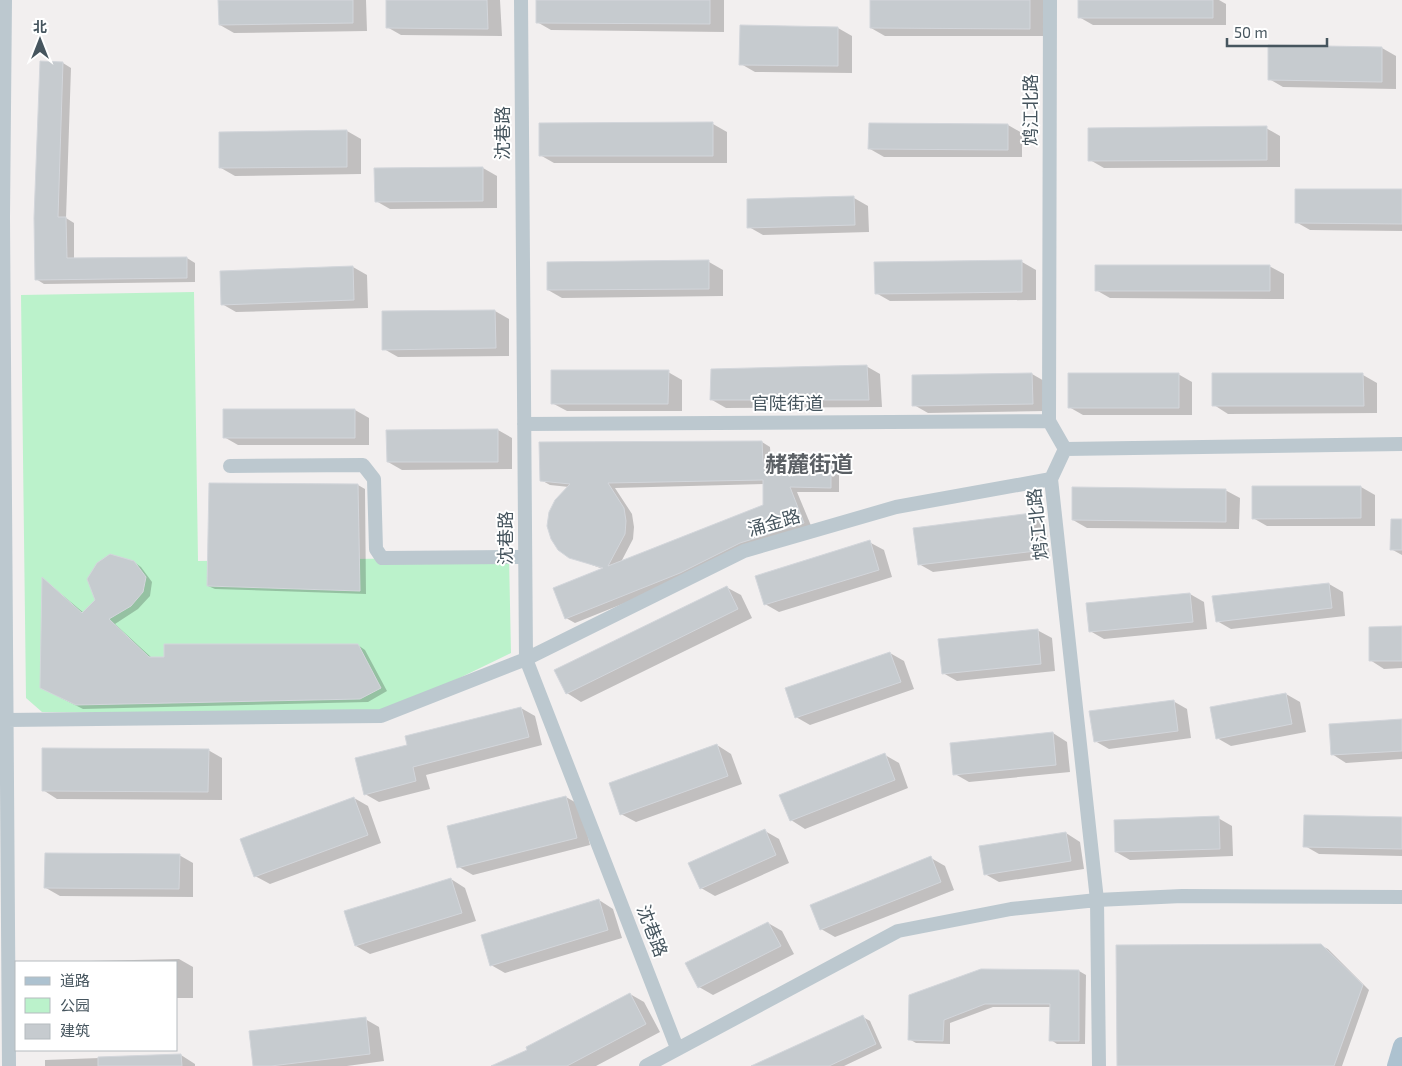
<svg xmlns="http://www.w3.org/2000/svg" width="1402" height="1066" font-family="'Exo 2','Noto Sans SC',sans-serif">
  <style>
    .green { fill: #bbf2cb }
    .shadow { fill: #0003; fill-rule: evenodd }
    .building { fill: #c6cbcf; stroke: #d3d6db; fill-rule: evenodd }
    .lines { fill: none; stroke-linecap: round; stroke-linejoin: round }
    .minor { stroke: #bcc8cf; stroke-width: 14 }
    .major { stroke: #adc2d0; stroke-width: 18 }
    .labels { text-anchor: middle; stroke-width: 4; stroke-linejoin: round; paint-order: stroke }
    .street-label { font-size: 18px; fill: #46555e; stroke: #fff }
    .district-label { font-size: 22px; font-weight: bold; fill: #5b6065; stroke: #fff }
  </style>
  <rect width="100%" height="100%" fill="#f2efef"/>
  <path class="green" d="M194,292L198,561L509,557L511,653L381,716L42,712L26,698L21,295Z"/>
  <path class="shadow" d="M220,0H366L367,31L234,33L220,25Z
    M387,0H500L502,36L401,35L387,27Z
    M537,0H724V32L551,30L537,22Z
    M871,0H1043V36H885L871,28Z
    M1079,0H1219L1226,4V25H1093L1079,17Z
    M741,27L838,28L852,36V73L755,72L741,64Z
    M1382,48L1396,56V89L1283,87L1269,79Z
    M63,63L71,68L66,218L74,223V259L187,258L195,263V282L44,284L36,279Z
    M713,124L727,132V163H554L540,155Z
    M1008,125L1022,133V157H884L870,149Z
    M1266,128L1280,136V167L1104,168L1090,160Z
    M347,131L361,139V174L235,176L221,168Z
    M483,168L497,176V208L390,209L376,201Z
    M1402,190V231L1310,230L1296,222Z
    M854,198L868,206L869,232L763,235L749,227L748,201Z
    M709,262L723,270V296L562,298L548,290Z
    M1022,262L1036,270V300L890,301L876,293Z
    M1269,266L1284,274V299L1110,298L1096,290Z
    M353,267L367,275L368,308L236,312L222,304Z
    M495,311L509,319V356L398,357L384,349Z
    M866,366L880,374L882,407L726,408L712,400Z
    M668,372L682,380V411H567L552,403Z
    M1032,374L1046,382V411L928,413L914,405Z
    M1178,374L1192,382V415H1083L1069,407Z
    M1363,375L1377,383V413L1228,414L1214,405Z
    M355,410L369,418V445H238L224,437Z
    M498,430L512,438V469L402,470L388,462Z
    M762,442L770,447L771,463L830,464L839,468V492H797L812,528L575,623L566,618L603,569L570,557L569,487L550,485L541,480ZM764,484V505L621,562L633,539L634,527L632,514L615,488Z
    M358,485L365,489L366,594L215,589L208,586Z
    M1361,487L1375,495V526H1267L1253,518Z
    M1225,490L1240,498L1239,529L1087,528L1073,520Z
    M1032,515L1046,523L1050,558L933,572L919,564Z
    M1402,520V555L1391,549Z
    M869,542L884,550L892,577L779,612L765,604Z
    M134,562L141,567L152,582L150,596L138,609L115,624L152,658L358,645L365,650L387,691L368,702L83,709L49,692L43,579L84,613Z
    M1329,584L1343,592L1345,616L1231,629L1217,621Z
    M726,587L741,595L752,618L581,702L567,693L556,671Z
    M1190,594L1204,602L1207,629L1104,639L1090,631Z
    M1402,628V668L1384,669L1370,660Z
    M1037,630L1052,638L1055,671L957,681L943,673Z
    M890,653L904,661L914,689L810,725L796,717Z
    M1286,694L1300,702L1306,732L1231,746L1217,738Z
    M1173,701L1187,709L1191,738L1109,749L1095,741Z
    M521,708L535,716L542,745L426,775L430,789L379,802L365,794L409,746Z
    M1402,721V759L1346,763L1332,754Z
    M1053,733L1067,742L1070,772L969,782L955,774Z
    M717,745L731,754L742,784L636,822L621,814Z
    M208,750L222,758V800L57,799L43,790Z
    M885,755L899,763L908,788L805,829L791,820Z
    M566,797L580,805L590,845L473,875L459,867Z
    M354,798L368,806L381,843L270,884L255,876Z
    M1218,818L1232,826L1233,856L1130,860L1116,852Z
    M1402,818V856L1319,854L1305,846Z
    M765,831L779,839L789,863L715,896L701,888Z
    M1066,833L1080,842L1084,869L999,882L985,874Z
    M179,855L193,863V897L60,896L46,888Z
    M931,858L945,866L954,890L835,937L821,929Z
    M451,879L465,888L476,921L370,954L356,946L346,912Z
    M599,900L613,909L622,938L505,973L491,965Z
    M768,923L782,931L794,954L713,995L699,987Z
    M1320,945L1328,949L1369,990L1342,1066H1118Z
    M179,959L193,967V998H176V962H43Z
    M1079,971L1086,975L1085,1044H1057L1051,1040V1007H993L950,1023V1044L916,1043L909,1039L910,996Z
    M630,994L644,1002L660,1032L596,1066H494L529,1050Z
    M863,1017L870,1021L882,1048L844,1066H754Z
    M365,1019L379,1027L384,1061L347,1066H255Z
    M181,1055L195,1064V1066H45V1060Z"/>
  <path class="building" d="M218,0H353V23L219,25Z
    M386,0H487L488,29L386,28Z
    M536,0H710V24L536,23Z
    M870,0H1030V29L870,28Z
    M1078,0H1213V18H1078Z
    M740,25L838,27V66L739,65Z
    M1268,45L1382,47V82L1268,80Z
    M40,61L63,62L58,217H66L67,258L187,257V278L35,280L34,218Z
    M713,122V156H539V123Z
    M869,123L1008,124V150L868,149Z
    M1267,126V160L1088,161V128Z
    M347,130V167L219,168V132Z
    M483,167V201L375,202L374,168Z
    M1295,189H1402V224L1295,223Z
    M854,196L855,225L747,228V199Z
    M709,260V289L547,290V262Z
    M1022,260V292L875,294L874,262Z
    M1095,265H1270V291H1095Z
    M353,266L354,300L221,305L220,271Z
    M495,310L496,348L382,350V311Z
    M867,365L869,400H710L711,369Z
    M551,370H669L668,404H551Z
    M1032,373L1033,404L912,406V375Z
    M1068,373H1179V408H1068Z
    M1212,373H1363L1364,406H1212Z
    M223,409H355V438H223Z
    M498,429V462H387L386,430Z
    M762,441L763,462H831V488L790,487L804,523L740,543L680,573L565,619L553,588L603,568L569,558L558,550L551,539L547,526L549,512L555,500L570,484L540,481L539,442ZM763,480V505L608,566L625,534L626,521L624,508L608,483Z
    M209,483L358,484L360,591L207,586Z
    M1252,486H1361V518L1252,519Z
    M1072,487L1226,489V522L1072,520Z
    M1032,513L1036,551L918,565L913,528Z
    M1391,519H1402V550H1390Z
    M870,540L879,570L764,605L755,576Z
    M110,554L134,561L146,577L143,592L131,606L109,619L149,657H164V644H358L381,688L360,699L76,705L40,688L42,577L82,613L95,600L87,579L97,563Z
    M1329,583L1332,608L1216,622L1212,596Z
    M727,586L738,609L566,694L554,670Z
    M1190,593L1193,622L1089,632L1086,603Z
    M1402,626V661H1369V627Z
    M1038,629L1041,664L942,674L938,639Z
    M890,652L901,682L795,718L785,688Z
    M1286,693L1292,724L1216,739L1210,707Z
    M1174,700L1178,731L1094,742L1089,711Z
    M521,707L529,737L413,767L416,781L364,795L355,758L407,745L405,736Z
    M1402,719V751L1331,755L1329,724Z
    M1053,732L1056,765L953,775L950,743Z
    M717,744L728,776L620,815L609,783Z
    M42,748L209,749L208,792L42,791Z
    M885,753L895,780L790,821L779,795Z
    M566,796L577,838L457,868L447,826Z
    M354,797L368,835L254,877L240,839Z
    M1304,815L1402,817V849L1303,847Z
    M1219,816L1220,849L1115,852L1114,820Z
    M765,829L776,855L700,889L688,863Z
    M1066,832L1071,861L984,875L979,846Z
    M45,853L180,854L179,889L44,888Z
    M931,856L941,882L820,930L810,905Z
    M451,878L462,913L355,946L344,911Z
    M599,899L608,930L490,966L481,935Z
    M768,922L781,946L698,988L685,963Z
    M1321,944L1363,985L1334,1066H1117L1116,945Z
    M981,969L1079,970V1041H1049L1050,1004H985L944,1020L943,1041L908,1040L909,995Z
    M630,993L646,1024L567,1066H491L527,1050L526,1047Z
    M863,1015L876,1044L829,1066H751Z
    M366,1017L370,1054L271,1066H253L249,1031Z
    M181,1054L182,1066H98V1057Z"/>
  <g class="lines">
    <path class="minor" d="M5,0L3,217L9,1066
      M521,0L526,659L677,1048
      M1050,0L1049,421L1065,449L1051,479L1097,900L1099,1066
      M524,424L1049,421
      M1065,449L1402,444
      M230,466L363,465L374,479L376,549L382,558L525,557
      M7,720L381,716L526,659L744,551L896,507L1051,479
      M646,1066L898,931L1011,909L1097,900L1182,896L1402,897"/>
    <path class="major" d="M1396,1066L1402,1046"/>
  </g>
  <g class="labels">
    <g class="street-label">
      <text transform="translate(1031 110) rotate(-90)" y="6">鸩江北路</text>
      <text transform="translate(503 133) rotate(-90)" y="6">沈巷路</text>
      <text x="787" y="410">官陡街道</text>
      <text transform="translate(774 523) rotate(-16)" y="6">涌金路</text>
      <text transform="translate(1038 524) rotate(-96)" y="6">鸩江北路</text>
      <text transform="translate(506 538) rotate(-90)" y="6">沈巷路</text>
      <text transform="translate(652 931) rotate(69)" y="6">沈巷路</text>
    </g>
    <g class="district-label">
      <text x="809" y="472">赭麓街道</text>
    </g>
  </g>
  <rect x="15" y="961" width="162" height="90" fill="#ffffff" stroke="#b5bbbf"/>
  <rect x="25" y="977" width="25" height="8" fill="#adc2d0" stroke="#b5bbbf"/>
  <text x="60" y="986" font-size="15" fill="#46555e">道路</text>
  <rect x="25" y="998" width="25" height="15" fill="#bbf2cb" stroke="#b5bbbf"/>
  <text x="60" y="1011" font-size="15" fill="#46555e">公园</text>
  <rect x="25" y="1024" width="25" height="15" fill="#c6cbcf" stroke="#b5bbbf"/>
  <text x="60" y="1036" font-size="15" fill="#46555e">建筑</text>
  <g transform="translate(40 40)" stroke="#ffffff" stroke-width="4" paint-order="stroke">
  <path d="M0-4L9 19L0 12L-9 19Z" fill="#46555e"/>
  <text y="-8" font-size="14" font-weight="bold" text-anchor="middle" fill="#46555e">北</text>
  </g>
  <path d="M1227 38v8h100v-8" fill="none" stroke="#46555e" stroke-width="2.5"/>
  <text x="1234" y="38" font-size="15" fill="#46555e" stroke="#ffffff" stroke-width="4" paint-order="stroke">50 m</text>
</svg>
